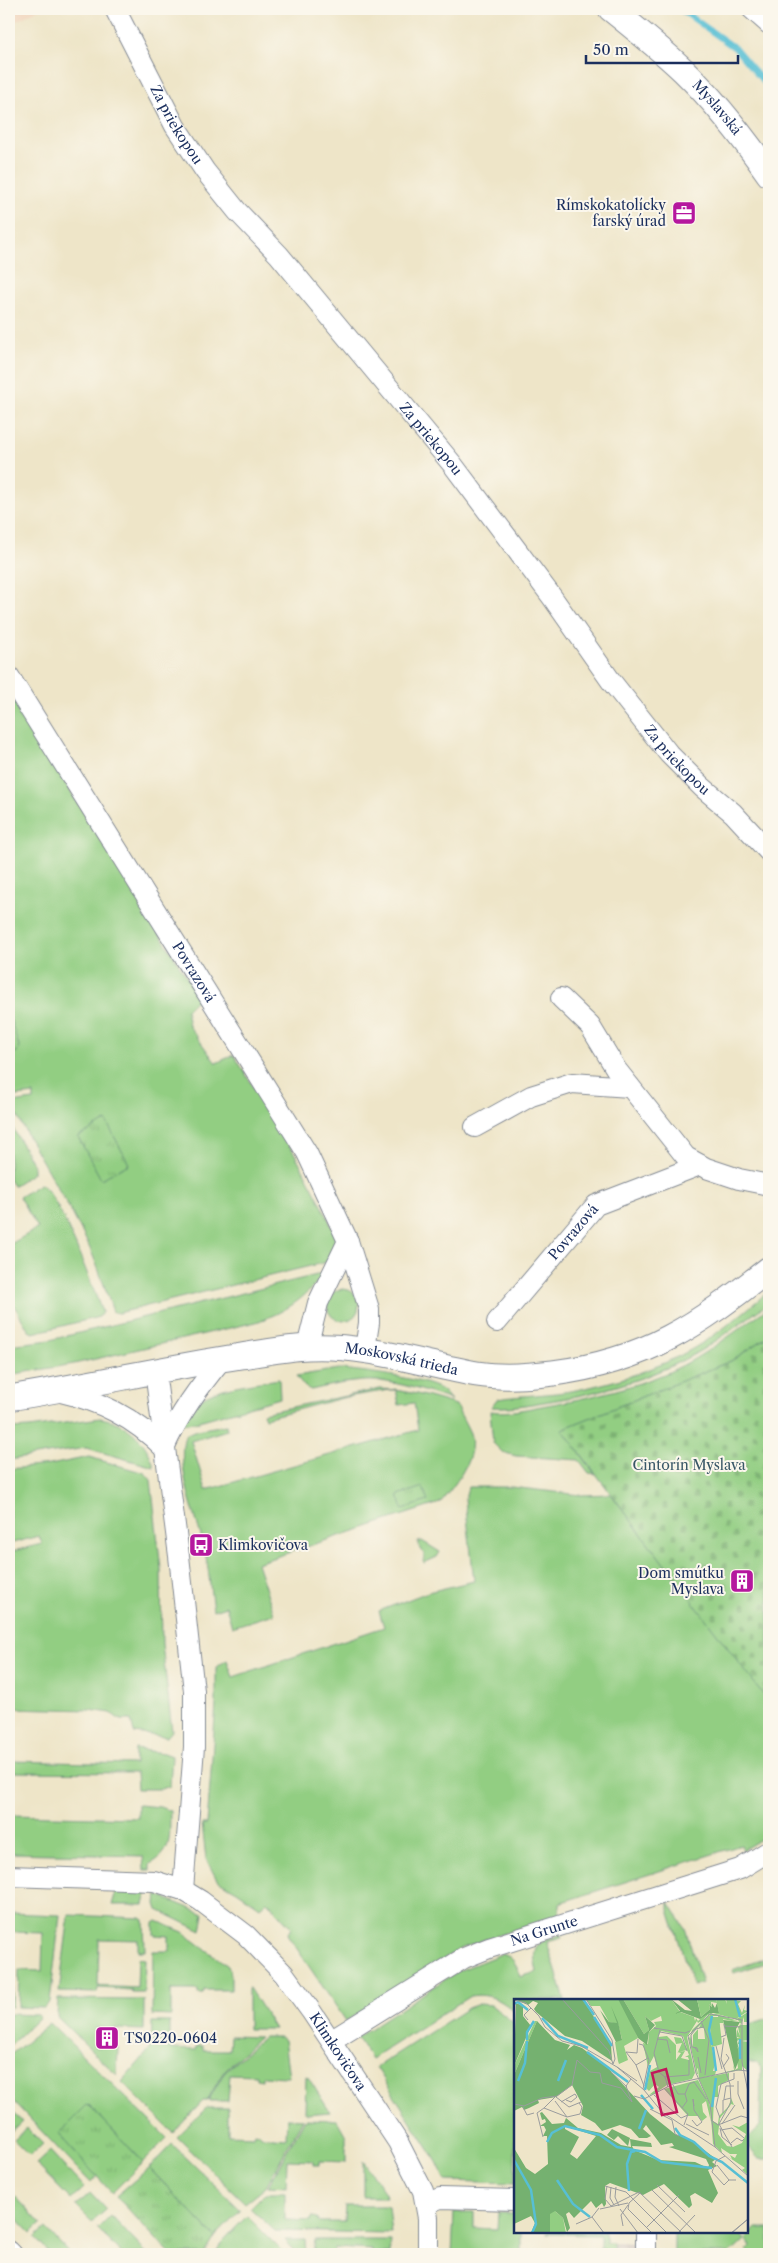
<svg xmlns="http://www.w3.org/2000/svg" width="778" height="2263" font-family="'Libre Caslon Text',serif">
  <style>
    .built { fill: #f1d5bd }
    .industrial { fill: url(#industrial-grid) }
    .grass { fill: #92ce82; stroke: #567e70 }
    .cemetery { fill: url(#cemetery-stones); stroke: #567e70 }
    .park { fill: url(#park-tufts); stroke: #567e70 }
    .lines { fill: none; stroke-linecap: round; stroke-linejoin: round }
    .stream { stroke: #57bfd4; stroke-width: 6 }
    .minor-casing { stroke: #848a93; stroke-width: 22 }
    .tertiary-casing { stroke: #848a93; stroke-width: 27 }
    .minor { stroke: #fff; stroke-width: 20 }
    .tertiary { stroke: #fff; stroke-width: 25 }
    .labels { text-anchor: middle; stroke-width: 4; stroke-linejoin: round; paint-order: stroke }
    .street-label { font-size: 14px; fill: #1b2f5e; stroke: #fbf7ec }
    .poi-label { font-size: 14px; fill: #1b2f5e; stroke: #fbf7ec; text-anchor: end }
    .park-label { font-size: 14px; fill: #395767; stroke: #fbf7ec }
    .inset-river { fill: none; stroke: #57bfd4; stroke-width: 2.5 }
    .inset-road { fill: none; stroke: #9a9c9e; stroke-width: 1 }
    .view { fill: #c2185b; fill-opacity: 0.15; stroke: #c2185b; stroke-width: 2.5 }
    .inset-edge { fill: none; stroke: #1b2f5e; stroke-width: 2.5 }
  </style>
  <defs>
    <pattern id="industrial-grid" width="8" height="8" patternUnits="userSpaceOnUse" patternTransform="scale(1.25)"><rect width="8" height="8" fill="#cec1ba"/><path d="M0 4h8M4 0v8" fill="none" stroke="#b0a6a2"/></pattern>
    <pattern id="cemetery-stones" width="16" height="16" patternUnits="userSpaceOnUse" patternTransform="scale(1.25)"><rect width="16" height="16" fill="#92ce82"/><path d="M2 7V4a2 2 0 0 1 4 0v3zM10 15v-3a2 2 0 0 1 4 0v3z" fill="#7db173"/></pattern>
    <pattern id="park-tufts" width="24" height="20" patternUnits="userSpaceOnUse" patternTransform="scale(1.25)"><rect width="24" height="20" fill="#92ce82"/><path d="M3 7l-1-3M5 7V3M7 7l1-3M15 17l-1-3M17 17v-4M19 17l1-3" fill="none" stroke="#7db173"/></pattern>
  </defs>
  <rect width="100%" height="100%" fill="#fbf7ec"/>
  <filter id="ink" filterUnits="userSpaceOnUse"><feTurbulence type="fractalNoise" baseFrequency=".02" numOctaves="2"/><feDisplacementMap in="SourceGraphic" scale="10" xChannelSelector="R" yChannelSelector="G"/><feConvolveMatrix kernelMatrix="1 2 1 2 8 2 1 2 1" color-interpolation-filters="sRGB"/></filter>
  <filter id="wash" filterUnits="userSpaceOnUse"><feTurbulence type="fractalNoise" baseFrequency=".0096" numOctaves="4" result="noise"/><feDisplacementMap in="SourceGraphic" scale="20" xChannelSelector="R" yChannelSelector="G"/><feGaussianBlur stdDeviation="1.12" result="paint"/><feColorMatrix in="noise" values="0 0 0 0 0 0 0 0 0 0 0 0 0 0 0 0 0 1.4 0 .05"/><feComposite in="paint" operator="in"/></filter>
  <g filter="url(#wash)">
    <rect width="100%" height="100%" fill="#eee5c8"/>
    <path class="built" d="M9,9H39L9,25Z"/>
    <path class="industrial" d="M613,2243H632V2254H613Z"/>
    <path class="grass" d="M9,693L193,987L197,999L186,1010L189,1026L216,1063L234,1055L296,1156L322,1205L336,1236L335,1250L331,1261L118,1313L113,1312C105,1288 97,1263 86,1240C63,1193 33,1150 11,1103L34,1100V1094L9,1097Z
      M9,1121L33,1165V1173L13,1186L9,1180Z
      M40,1184C56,1188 95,1293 102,1312L99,1317L33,1333L29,1331L9,1297V1245L38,1228L19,1197Z
      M325,1273C304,1299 288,1311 256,1322L74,1364L9,1375V1345L50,1340Z
      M327 1305a16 16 0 1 1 32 0a16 16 0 1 1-32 0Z
      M769,1291V1303C744,1320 720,1340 693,1355C647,1380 596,1394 544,1402C526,1405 509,1408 491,1407L497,1399C523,1395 550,1395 576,1390C616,1382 658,1369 694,1348C721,1332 745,1311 769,1291Z
      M769,1307V1336L731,1361L563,1429L595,1474L589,1473L579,1460L516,1456L502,1452L493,1443L490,1411C509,1414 529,1408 547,1405C589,1398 631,1388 669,1372C705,1356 737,1330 769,1307Z
      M339,1369C362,1371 421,1378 440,1389C444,1391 447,1396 451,1400C418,1389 387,1377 353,1382C339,1383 325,1387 311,1390L305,1387L296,1376Z
      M279,1379L280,1398L199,1421L182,1424C187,1417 192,1407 198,1401C215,1386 257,1383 279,1379Z
      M380,1389C407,1390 430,1397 456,1405C460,1414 466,1424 470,1433C478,1457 454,1486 440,1503L257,1563L274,1614L232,1627L226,1606L213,1610C210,1589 209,1568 204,1548C197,1516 175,1469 185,1435L196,1430L226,1425L227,1430L191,1441L206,1490L418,1430L414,1403L399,1405L396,1389L346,1397L265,1418L263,1413Z
      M100,1418C125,1421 148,1441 154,1467L86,1448L9,1460V1429L29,1428Z
      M89,1457L145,1473L151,1480L161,1569L162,1644L172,1731L167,1737L134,1733L131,1720H120L111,1713L90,1710L9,1708V1552L42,1544L39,1536L9,1544V1469L50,1465Z
      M468,1487H511L581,1495L611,1494L769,1700V1834L743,1850L741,1845L559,1903V1916L480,1941L458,1950L346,2021L287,1934L292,1928L267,1901L260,1907L237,1891L217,1880L206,1859L202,1824H207L216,1704V1667L227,1660L233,1677L384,1627L379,1611L428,1592L474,1581L465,1499Z
      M422,1541L440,1552L437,1557L424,1563V1554L417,1542Z
      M135,1749L164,1753L172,1756L170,1786L161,1789H137L136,1773L9,1772V1761L135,1764Z
      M138,1805L160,1807L170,1811C169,1834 174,1852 150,1864V1870H144L143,1856L9,1853V1815L138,1818Z
      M116,1891L147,1893L144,1905H112Z
      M157,1895L204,1914L201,1931L158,1910L156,1904Z
      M669,1902L685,1928L702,1983L693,1986L669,1910Z
      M9,1913L60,1915L50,2002L44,2008L18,2007L19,1970L42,1971L43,1933L9,1932Z
      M69,1915L141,1918L144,1920L145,1951H138V1940L99,1939L98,1986L137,1988L138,1958L145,1959L144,1993H132L131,1990L98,1988L97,1993L59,1992Z
      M157,1921L183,1932L228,1966L231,1974V1990H204L203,1994H198V1990H171V2016L152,2015L153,1951H169V1936L154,1935V1923Z
      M560,1935L562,1938L547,1942L565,2000H516L515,2012C501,2000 490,1993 470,1996L371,2059L357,2037L458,1971L501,1954C514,1956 517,1966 520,1977L537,1972C531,1945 535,1943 560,1935Z
      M769,1957V1962L733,1973L732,1970Z
      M9,1970H13L12,2007L9,2006Z
      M248,1988H249L275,2029H248Z
      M58,1999L144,2000V2030L96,2028L95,2047H118L117,2075L57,2017Z
      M479,2004L491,2005L515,2024V2183L446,2181L437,2162L376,2067L468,2008Z
      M9,2014L38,2015L40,2017L9,2046Z
      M769,2018V2159H759L747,2146V2139L760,2126L761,2068L756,2062H747V2025Z
      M152,2022H170V2049L196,2050L197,2046H203V2050H229L230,2036L260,2037L224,2071L207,2101H203L173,2133L122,2082L151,2048Z
      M50,2023L167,2138L143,2162L88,2104L58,2134L97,2176L91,2183L9,2097V2056Z
      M264,2037H280L284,2040L289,2077L262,2076V2080L256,2079V2075L230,2074L228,2101H208L225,2071Z
      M306,2076L308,2077L330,2112L306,2114L305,2113Z
      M9,2108L22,2122L9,2134Z
      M206,2108H228V2135L254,2136L255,2132L260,2133L261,2136L286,2138L287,2118L303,2119L266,2186L245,2203L177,2137Z
      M305,2119L337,2120L346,2136V2162L319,2161V2165H313V2161L287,2160L286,2187L268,2186Z
      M27,2128L43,2144L30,2156L14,2140Z
      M172,2144L241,2210L215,2237L149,2168Z
      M50,2151L84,2188L71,2200L36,2164Z
      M363,2161L385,2193L386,2197H363Z
      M90,2193L106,2210L92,2222L76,2206Z
      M265,2193H285V2220L311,2221L312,2217L318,2218V2222H344L345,2206H388L391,2233L275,2231L250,2208Z
      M14,2195L41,2224L31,2233L9,2210V2200Z
      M454,2212H474V2228L497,2229L498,2213H515L516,2232H521V2254H452Z
      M111,2216L147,2254H122L98,2229Z
      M247,2216L285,2254H215L222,2242Z
      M46,2228L70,2254H50L35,2238Z
      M756,2228H769V2254H751L747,2250L751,2246L746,2239Z
      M547,2232H605V2243H613V2254H603V2249H600V2235L547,2234Z
      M674,2232H739L745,2240L730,2254H674Z
      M285,2240H305L306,2254H298Z
      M315,2240H391L390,2254H372V2250L335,2248L334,2254H313Z"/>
    <path class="cemetery" d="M769,1336V1700L768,1701L562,1429L731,1361Z"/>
    <path class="park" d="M9,1015L19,1046L18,1051L9,1057Z
      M106,1121L129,1164L101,1179L78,1137Z
      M423,1487L428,1501L403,1509L398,1495Z
      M88,2104L143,2162L112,2193L58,2134Z
      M149,2168L215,2237L205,2254H170L116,2196Z"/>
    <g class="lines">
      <path class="stream" d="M680,9L735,48L769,88"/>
    </g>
  </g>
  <g filter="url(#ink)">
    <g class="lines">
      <defs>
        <g id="minor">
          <path id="s1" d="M115,9L175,126L205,171L237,211L279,255L453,465L552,597L611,681L669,754L702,787L733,813L769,852"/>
          <path d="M752,9L769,24"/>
          <path id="s2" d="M9,676L307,1153L348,1241L365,1296L369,1309V1323L365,1349"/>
          <path d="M561,998L590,1026L616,1069L686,1157L706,1168L739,1179L769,1185"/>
          <path d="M475,1127L531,1096L572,1083L630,1087"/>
          <path id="s3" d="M497,1322L596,1205L700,1165"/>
          <path d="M307,1347L318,1303L348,1241"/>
          <path d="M155,1371L179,1556L194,1691V1747L183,1890"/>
          <path d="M57,1391C100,1401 133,1417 164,1448"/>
          <path d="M164,1448C179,1414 199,1387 222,1359"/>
          <path id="s4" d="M9,1876L154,1881L183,1890L201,1901L246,1935L284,1974L311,2011L398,2142L423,2191L428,2218V2254"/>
          <path id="s5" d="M332,2040L464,1958L489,1948L740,1869L769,1851"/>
          <path d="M426,2204L440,2198L516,2200"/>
          <path d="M9,2251L12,2254"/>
          <path d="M646,2254V2232"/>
        </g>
        <g id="tertiary">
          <path id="s6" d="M611,9C636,29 661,49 684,71C716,102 743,137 769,174"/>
          <path id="s7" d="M9,1398C86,1386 163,1368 241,1356C263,1353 286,1348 308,1347C367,1344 421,1364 477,1374C502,1378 529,1376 553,1373C647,1361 697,1325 769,1269"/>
        </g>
      </defs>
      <use href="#minor" class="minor-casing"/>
      <use href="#tertiary" class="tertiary-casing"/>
      <use href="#minor" class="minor"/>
      <use href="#tertiary" class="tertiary"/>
    </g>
  </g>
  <defs>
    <symbol id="office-square" viewBox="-11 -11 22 22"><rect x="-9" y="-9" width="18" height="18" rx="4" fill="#b5179e" stroke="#fbf7ec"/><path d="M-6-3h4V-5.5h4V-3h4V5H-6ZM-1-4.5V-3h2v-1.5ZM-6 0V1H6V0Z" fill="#fff"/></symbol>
    <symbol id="bus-square" viewBox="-11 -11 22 22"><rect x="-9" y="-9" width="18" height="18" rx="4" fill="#b5179e" stroke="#fbf7ec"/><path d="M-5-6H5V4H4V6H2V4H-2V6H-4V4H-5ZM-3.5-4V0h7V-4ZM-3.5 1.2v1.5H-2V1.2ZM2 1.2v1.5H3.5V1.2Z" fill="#fff"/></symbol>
    <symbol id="building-square" viewBox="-11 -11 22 22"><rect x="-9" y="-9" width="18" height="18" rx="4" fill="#b5179e" stroke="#fbf7ec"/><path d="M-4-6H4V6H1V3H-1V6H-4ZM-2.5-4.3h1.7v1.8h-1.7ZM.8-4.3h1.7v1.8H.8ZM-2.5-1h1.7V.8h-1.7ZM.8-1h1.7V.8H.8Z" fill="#fff"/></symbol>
  </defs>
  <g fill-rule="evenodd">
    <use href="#office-square" x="670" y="199" width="28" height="28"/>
    <use href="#bus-square" x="187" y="1531" width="28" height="28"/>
    <use href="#building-square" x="728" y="1567" width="28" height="28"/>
    <use href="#building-square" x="93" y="2024" width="28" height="28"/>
  </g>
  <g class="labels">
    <g class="street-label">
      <text dy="5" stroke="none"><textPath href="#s6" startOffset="145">Myslavská</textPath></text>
      <text dy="5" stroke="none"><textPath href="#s1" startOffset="131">Za priekopou</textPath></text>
      <text dy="5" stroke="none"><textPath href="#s1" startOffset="536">Za priekopou</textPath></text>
      <text dy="5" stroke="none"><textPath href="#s1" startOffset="941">Za priekopou</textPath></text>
      <text dy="5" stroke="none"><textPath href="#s2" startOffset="349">Povrazová</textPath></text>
      <text dy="5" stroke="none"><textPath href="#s3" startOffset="118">Povrazová</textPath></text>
      <text dy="5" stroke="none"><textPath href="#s7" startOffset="398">Moskovská trieda</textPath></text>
      <text dy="5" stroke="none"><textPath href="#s5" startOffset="240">Na Grunte</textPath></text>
      <text dy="5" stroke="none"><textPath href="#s4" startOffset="402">Klimkovičova</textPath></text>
    </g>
    <g class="poi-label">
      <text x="666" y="210">Rímskokatolícky<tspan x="666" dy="16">farský úrad</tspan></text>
      <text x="218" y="1550" text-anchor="start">Klimkovičova</text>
      <text x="724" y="1578">Dom smútku<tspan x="724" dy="16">Myslava</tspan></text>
      <text x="124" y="2043" text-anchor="start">TS0220-0604</text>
    </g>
    <g class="park-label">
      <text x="689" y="1470">Cintorín Myslava</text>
    </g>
  </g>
  <g transform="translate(514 1999)">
    <rect width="234" height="234" fill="#eee5c8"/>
    <path d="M72,0H104L107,3L124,39L110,47L114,61L105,65L104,62L101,43L108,40L104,25L95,23L86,7H77ZM109,0H157L166,13L180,18L181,22L182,19L184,22L187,19L198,13V8L199,13L205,14L202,0H211L213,5L212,0L227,2L224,5L228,14L231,6L230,11L234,12L222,20L199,14L184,24L183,22L173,38L181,74L178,80L153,86L140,95L135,96L145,88L141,85L135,92L132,89L136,72L143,68L140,57L134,68L129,44L134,45L135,33L142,27L140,23L148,22L147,17L137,22L131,17L135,31L130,35ZM147,32L169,37L173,50L167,39L160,38L162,45L168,44L164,53L173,51L175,56L171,58H174L175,61L167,59L171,52L163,53L167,54L162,61V46L153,37L144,38ZM234,13V23H230V18L227,26H234V41L228,42L234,43V72L228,67V71L207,74L220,71L219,65L221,71L224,69L222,53L226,45H224V48H222L226,40L223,42V39H226L223,38V30L226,37L224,28L227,25L224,21L218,22L209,20L210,31L209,24H205L206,31L205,27L204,17H198L195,32L201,65L199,72H202L201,76L186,79L215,74V81L204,87V98H200L199,122L204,125L205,117L215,107L217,99L220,106L217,105L216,107L206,119L204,135L213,147L219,148L228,144L232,135L218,126L225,128L234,123V176L228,171L231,169L213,157L218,160L216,156L221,159L223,155H216L207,149L208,154L199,145L196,105L185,80L184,69L183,70L184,75H183L175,40L178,31L194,16L202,15L221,21ZM187,25L185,29H190L191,40H184V30L179,36V49L176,36ZM21,22H23L0,76V67ZM184,81L195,103L196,108L197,123L192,102L188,105L189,113L193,118L188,122L184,117H174L150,90ZM23,174L42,213L49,219L52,234H36V215Z" fill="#92ce82" fill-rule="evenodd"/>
    <path d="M0,0H69L97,46L98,62L68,42L51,37L22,13L20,10L24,4L19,2L14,6ZM104,0H109L130,35L135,31L131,17L141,26L135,33L133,46L124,39ZM157,0L171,11L178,12L163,0H183L187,18L196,10L195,5L198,8V4L201,9L203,4L205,14H196L186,20L167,13L160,15L166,12ZM2,4L9,7V17L17,27L0,67ZM97,7L104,23L108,41L102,43L86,11L95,23L103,24ZM209,21L226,23L222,30L225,61L221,71ZM23,22L41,41L56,46L53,51L60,46L68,49L93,68L136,115L161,135L177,141L202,160L198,163L203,167L194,171L204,194L198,204L181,194L176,197L178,206L175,209L150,185L129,196L96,184L91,187L92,205L90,208L88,204L82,209L77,202L60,219L55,213L52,215L56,229L53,233L49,219L41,212L36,215V234H17L21,224L17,217L0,225V149L12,169L21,175L34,165L33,137H29L32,131L30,127H26L32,123L31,120L28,121L26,114L28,113L38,125L50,124L52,119L64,129L87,134L107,146L117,148L116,140L137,144L138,148L118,147L120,151L144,161L181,163L194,169L195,166L192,160L155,148L160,147L158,144L147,146L132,126L129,130L137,137L133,139H125L117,130L106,126L88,132L81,124L67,116L69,107L58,86L42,98L24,101L25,104L15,109L10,111L8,108L0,112V76ZM51,127L82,137L63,160L56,155L65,138L51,130ZM98,130L116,139L114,147L104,137L100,141L93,136Z" fill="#75b170" fill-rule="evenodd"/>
    <path d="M183,0H202L203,4L197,3L198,8L195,5L196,10L187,18ZM195,18H205L208,45L198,48Z" fill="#92ce82"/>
    <path class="inset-river" d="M69,0L80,16M221,0L226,18M0,5L4,3L14,11M198,17L195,31L198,46M80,18L98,47M28,19L44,37L74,49M13,41V33L20,22M199,48L202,72M73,53L114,83M226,60V40M4,82L11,64L13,42M44,82L52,61M131,91L136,66M127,96L139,110M198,108L202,79M161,129L166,136L180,143L195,157L208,163L234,184M125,130L132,111M86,136L103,148L131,153L148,163L198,169M33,143L38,134L51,127L86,136M0,161L17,191L22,225L18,234M43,181L59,205L76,218M115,192L113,165L117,153L121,152"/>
    <path class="inset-road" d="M48,0L95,52L99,65M72,0L98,41L101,60L99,65M0,1L12,4L25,17L31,28L48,42L67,47L103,68L130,91L148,113L201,148L234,177M14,21L10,16L17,9M228,21V63L234,93M187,22L195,41L191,76M210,27L227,28M143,30L140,29L171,34L176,32M146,31L140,54L145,73L151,78L154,88M146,33L168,37L173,52M207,38L212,36L210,25M210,39L207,60L216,85L217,103L205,125L218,148M143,40L153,41L156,54M125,45L129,46L135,61L129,90M202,47L208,70M181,49L184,53L183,49L178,48L177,36L182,30L189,28M112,53L123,54L124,40M112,53L122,66M184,58L187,74M103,68L123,82M209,68L215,59L212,55M97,73L113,88M151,78L175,76V61M224,82V95L230,110M159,86L164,95H171M130,87L122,66L134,59M150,89L174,115L170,126M171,95L175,85L180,83L192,100M140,96L167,119L174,116M120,97L130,100L159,85L224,71L234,72M42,98L55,108L67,103M210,100L212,87H220M41,102L53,118L30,109L41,98M47,103L61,95L63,98L57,103L52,101M0,105L10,107L28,99L43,97L58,86L63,61L76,73L86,74L88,84L107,89L118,103L112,87L117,80M9,108L13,116L20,114M168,109L173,102L171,95M136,110L158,121L161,135L165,137M209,114V101L217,99M53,118L66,115L68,108L65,104M206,119L202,108L207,85L220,80V74M178,121L183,127L188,123L180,111L179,100L180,107M197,121L204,126L227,117L234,119M172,125L195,136M208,125L221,106M206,129L208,138L218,146M207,131L218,129L230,139M29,138L23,114L30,109M217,144L223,139L228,142L230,140M201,148L196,105L182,74L174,37L196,15L228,21M211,157L202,162L198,173L210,186L215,181M203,166L215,181H222M143,186L171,213M91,187L112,193L153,234M93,187L91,200L97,207L125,193M97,188L96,199L100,206M102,188L101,198L105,207M138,191L182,234M125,193L168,234M126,194L115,204L114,210L138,234M86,210L114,204M106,210L124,234M78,218L90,234M62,225L78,218L85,209M109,227L107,216L114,206M133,228L165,196M164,234L181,216M217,234L234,220M218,234L234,220"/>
    <path class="view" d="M152,70L163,113L148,116L138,74Z"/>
    <rect width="234" height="234" class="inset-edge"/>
  </g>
  <rect width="778" height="2263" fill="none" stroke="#fbf7ec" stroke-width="30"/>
  <path d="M586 55v8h152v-8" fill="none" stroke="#1b2f5e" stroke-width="2.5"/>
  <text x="593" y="55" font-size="15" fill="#1b2f5e" stroke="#fbf7ec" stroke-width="4" paint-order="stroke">50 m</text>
</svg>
